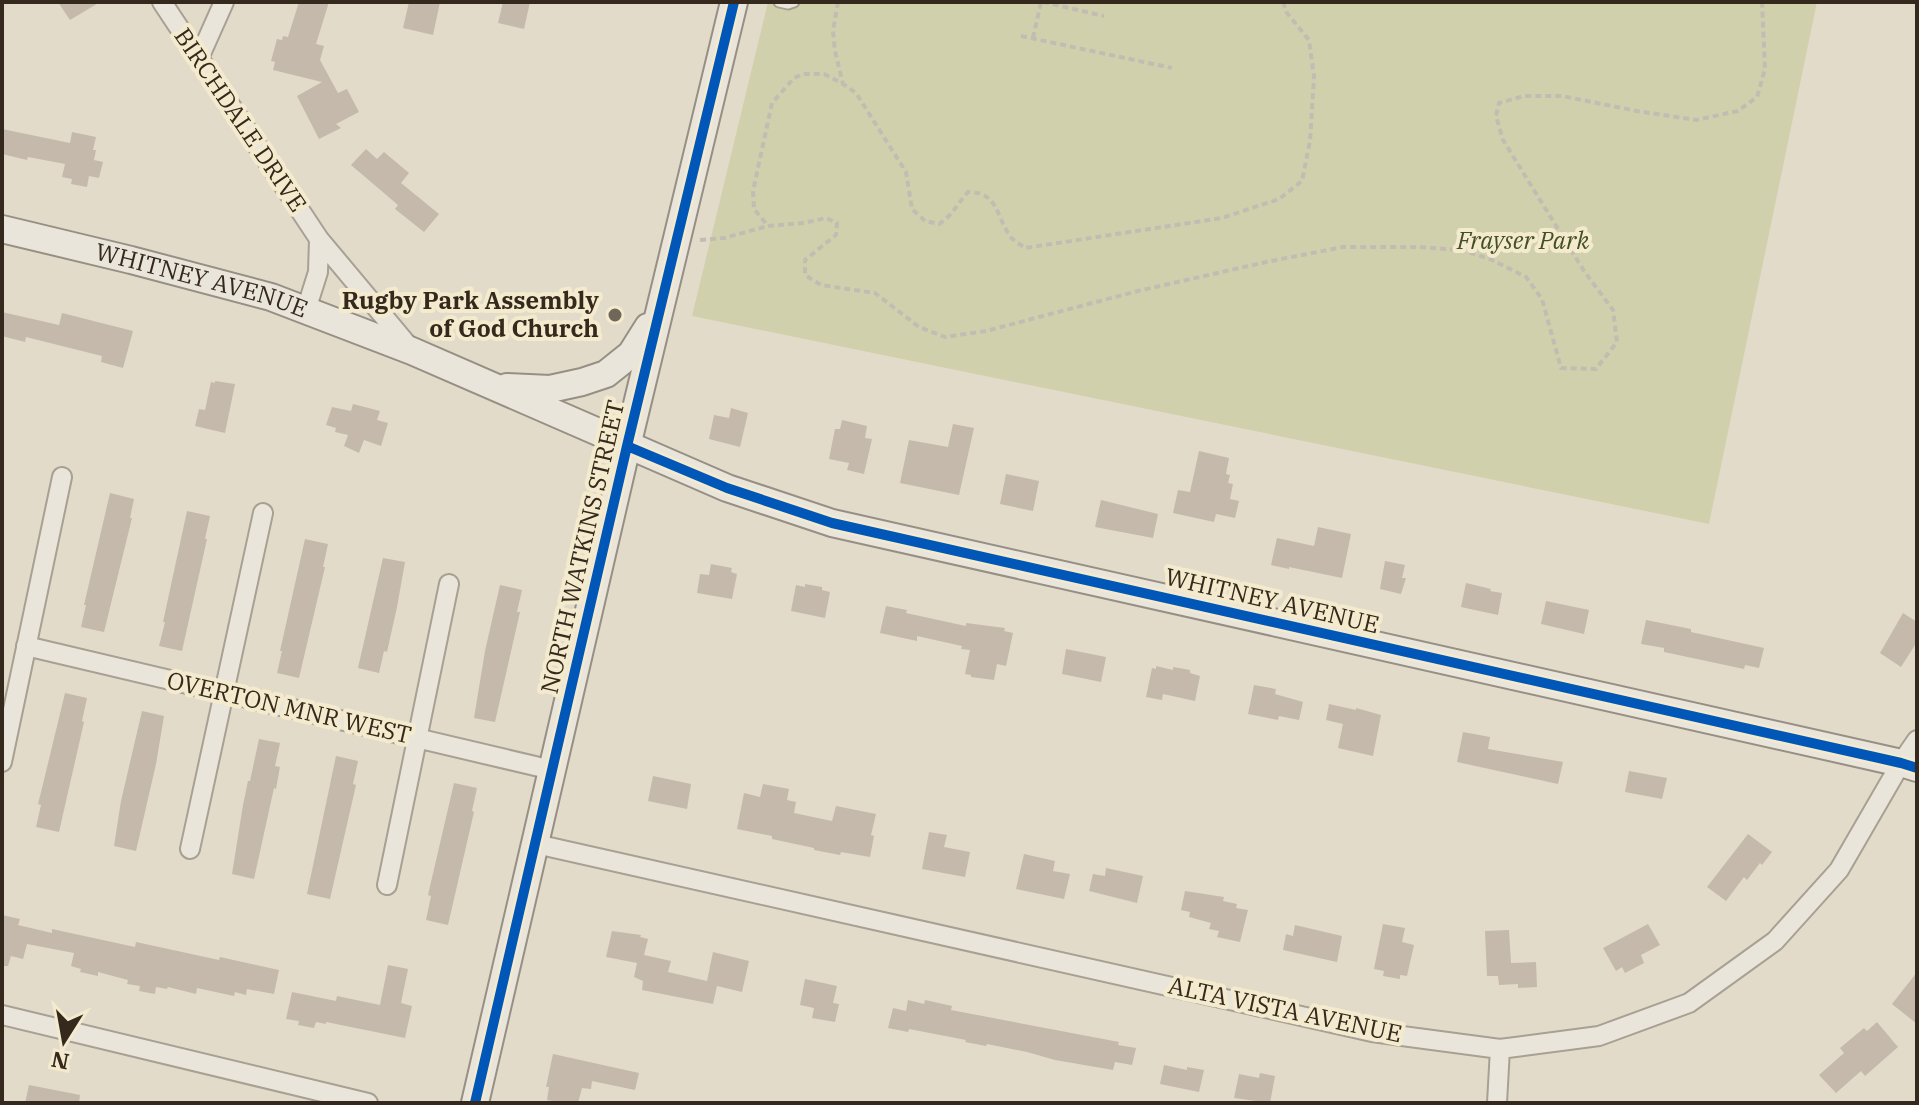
<svg xmlns="http://www.w3.org/2000/svg" width="1919" height="1105" font-family="'IBM Plex Serif',serif">
  <style>
    .green { fill: #d0d1ac }
    .building { fill: #c5b9ab }
    .lines { fill: none; stroke-linecap: round; stroke-linejoin: round }
    .lane-casing { stroke: #a7a093; stroke-width: 13 }
    .street-casing { stroke: #a7a093; stroke-width: 22 }
    .secondary-casing { stroke: #968f83; stroke-width: 30 }
    .path { stroke: #c2bcb2; stroke-width: 4; stroke-dasharray: 6 4; stroke-linecap: butt }
    .lane { stroke: #eae5db; stroke-width: 9 }
    .street { stroke: #eae5db; stroke-width: 18 }
    .secondary { stroke: #eae5db; stroke-width: 26 }
    .cycleway-casing { stroke: #f4eace; stroke-width: 15 }
    .cycleway { stroke: #0057b8; stroke-width: 10 }
    .poi-dot { fill: #716759; stroke: #f4eace; stroke-width: 3 }
    .labels { text-anchor: middle; stroke-width: 8; stroke-linejoin: round; paint-order: stroke }
    .street-label { font-size: 24px; fill: #34291c; stroke: #f4eace }
    .park-label { font-size: 24px; font-style: italic; fill: #434f24; stroke: #f4eace }
    .poi-label { font-size: 24px; font-weight: bold; fill: #34291c; stroke: #f4eace; text-anchor: end }
  </style>
  <rect width="100%" height="100%" fill="#e2dbca"/>
  <path class="green" d="M768,2H1817L1709,524L692,316Z"/>
  <path class="building" d="M58,2H100L70,20Z
    M299,2H329L316,44L324,46L320,60L338,93L347,89L359,112L336,124L341,128L319,139L297,96L322,82L273,70L275,62L271,61L277,39L282,40L283,36L288,37Z
    M409,2H440L433,35L403,28Z
    M503,2H530L524,29L498,23Z
    M2,129L70,143L72,132L96,137L93,150H96L94,160L103,162L99,178L89,176L87,187L71,184L72,179L62,177L65,164L28,157L27,160L2,154Z
    M366,149L377,159L384,152L409,173L401,183L439,214L424,232L395,209L398,205L351,165Z
    M2,312L59,325L62,313L133,331L123,368L101,362L102,356L26,337L25,342L2,336Z
    M215,381L235,384L225,433L195,426L199,409L205,410L211,382L215,383Z
    M353,404L380,411L377,420L388,423L381,446L364,440L359,453L344,446L348,435L335,432L336,428L326,425L332,407L351,411Z
    M731,408L748,413L740,447L709,439L714,415L729,418Z
    M842,420L867,426L865,438L872,439L864,474L847,470L849,463L829,459L835,429H840Z
    M953,424L974,428L959,495L900,483L909,440L948,447Z
    M1199,451L1229,458L1226,474L1230,475L1228,483L1233,484L1230,499L1239,501L1235,518L1216,514L1214,522L1173,513L1178,490L1190,492Z
    M1006,474L1039,481L1033,511L1000,504Z
    M110,493L134,499L130,518H132L104,632L81,627L86,605H84Z
    M1101,500L1158,514L1153,538L1095,527Z
    M187,511L210,516L205,539H207L182,651L159,646L165,622H163Z
    M1318,527L1351,534L1342,578L1289,567V569L1271,565L1277,538L1314,546Z
    M305,539L328,544L323,567H325L299,678L277,673L282,651H280Z
    M383,558L405,562L397,607L387,652L384,651L379,673L358,668Z
    M1385,561L1405,565L1402,578H1406L1401,594L1380,589Z
    M711,564L732,568L731,572L737,574L732,599L697,593L700,574L709,575Z
    M1466,583L1491,589L1490,591L1502,593L1498,615L1461,607Z
    M805,584L822,587V590L830,592L825,618L791,611L796,585L805,587Z
    M500,585L522,590L517,612H520L495,722L474,718L485,651Z
    M1546,601L1589,610L1584,634L1541,624Z
    M886,606L907,610L906,613L966,626V623L1005,628L1004,631L1013,633L1006,666L997,664L994,680L971,677V675L965,674L970,650L961,649L962,646L917,636V641L880,633Z
    M1903,613L1917,622V642L1901,667L1880,653Z
    M1646,620L1691,629V632L1764,648L1759,668L1745,665L1744,669L1664,652V648L1641,644Z
    M1066,649L1106,657L1101,682L1062,674Z
    M1156,666L1173,670V667L1190,670V673L1200,676L1195,701L1163,694L1162,700L1146,697L1152,668L1156,669Z
    M1254,685L1276,689L1275,694L1303,702L1299,720L1279,716L1278,720L1248,714Z
    M65,693L87,698L82,721L84,722L59,832L36,827L41,805L38,804L43,784Z
    M1329,704L1356,710V708L1381,715L1373,756L1338,748L1343,724L1326,720Z
    M142,711L164,716L156,764L136,851L114,846L121,801Z
    M1463,732L1490,737L1488,749L1563,762L1558,784L1457,762Z
    M259,739L280,743L275,766L280,767L276,789L274,788L254,879L232,874L243,805L248,781H250Z
    M336,756L358,761L353,784L356,785L330,899L307,894Z
    M1629,771L1667,778L1662,799L1625,792Z
    M653,776L691,784L687,809L648,801Z
    M454,783L477,788L472,811L474,812L448,925L426,920L431,896L428,895Z
    M763,784L789,789L787,800L796,802L794,813L832,821L836,806L876,814L871,835L874,836L870,857L841,852L840,855L814,850V848L772,839V836L737,829L744,793L760,797Z
    M929,832L947,835L944,847L970,852L965,877L922,869Z
    M1748,834L1772,852L1762,865L1760,863L1747,880L1744,877L1726,901L1707,887Z
    M1024,854L1055,861L1053,871L1070,874L1064,899L1016,889Z
    M1106,868L1143,876L1137,903L1089,891L1093,874L1105,876Z
    M1185,891L1224,897L1223,901L1237,904L1236,908L1248,910L1240,942L1217,937L1219,931L1209,929L1211,923L1189,917L1190,912L1181,910Z
    M2,915L20,919L18,925L52,933V929L135,947L136,942L219,960L220,957L279,970L274,994L247,989L246,995L235,992L234,996L197,988L196,994L168,987L167,989L156,987L155,994L139,991L140,986L127,984L128,980L98,972V976L80,972L81,969L71,966L74,953L27,944L23,959L11,956L8,966H2Z
    M1383,924L1405,928L1402,942L1414,945L1407,976L1400,975V979L1383,976L1384,971L1374,969Z
    M1648,924L1660,945L1641,955L1644,963L1625,973L1622,967L1616,971L1603,948Z
    M1295,925L1342,936L1337,962L1283,950L1286,934L1293,936Z
    M1509,930L1511,963L1536,962L1537,987L1518,988V984L1499,985L1498,976H1487L1485,931Z
    M612,931L641,935L640,937L648,939L644,955L671,961L668,972L707,981L713,952L749,961L742,992L717,986L713,1004L642,990L643,981L634,977L637,963L606,957Z
    M388,965L408,969L401,1003L412,1006L405,1038L326,1022V1024L316,1022L314,1028L298,1025L299,1021L286,1019L292,992L336,1001L337,996L380,1005Z
    M1917,972V1024L1892,1004Z
    M805,979L837,986L833,1003L839,1004L835,1022L812,1018L814,1008L800,1005Z
    M908,1000L924,1004L925,1000L952,1006L951,1010L1119,1042L1118,1045L1136,1048L1132,1065L1115,1062L1113,1070L1055,1060L1027,1052L987,1044L986,1046L965,1042L966,1040L909,1029L908,1032L888,1028L893,1008L906,1011Z
    M1877,1022L1898,1047L1865,1076L1861,1071L1836,1093L1819,1075L1844,1053L1840,1048L1864,1028L1867,1031Z
    M553,1054L639,1073L635,1090L592,1081L591,1089L582,1088L578,1103H562L547,1100L549,1087H546Z
    M1164,1065L1187,1070V1067L1204,1070L1199,1092L1160,1084Z
    M1260,1073L1275,1076L1270,1103L1234,1098L1239,1074L1259,1078Z
    M29,1085L80,1095L79,1103H25Z"/>
  <g class="lines">
    <defs>
      <path id="lane" d="M779,2L788,4L794,2"/>
      <path id="street" d="M162,2L319,239
        M199,58L224,2
        M306,310L318,272L319,239L411,349
        M26,646L552,770
        M2,762L62,477
        M536,844L1372,1032L1500,1049L1599,1036L1689,1003L1775,941L1839,870L1901,763L1917,740
        M190,849L263,513
        M387,885L449,584
        M2,1015L368,1103
        M1497,1103L1500,1049"/>
      <g id="secondary">
        <path id="s1" d="M2,229L131,260L271,297L412,351L727,488L832,523L1901,763L1917,768"/>
        <path d="M507,387L550,389L582,382L606,374L631,354L648,327"/>
        <path d="M475,1103L627,446L734,2"/>
      </g>
    </defs>
    <use href="#lane" class="lane-casing"/>
    <use href="#street" class="street-casing"/>
    <use href="#secondary" class="secondary-casing"/>
    <path class="path" d="M838,2L833,31L835,51L843,84
      M1043,2L1104,16
      M1283,2L1287,13L1309,40L1314,77L1310,141L1302,181L1279,199L1222,218L1025,248C1020,244 1013,241 1010,236C996,216 998,192 968,192C957,204 953,215 939,224L925,221L912,209L906,172L856,93L843,84L824,74H803L794,78L772,103L753,191L754,209L768,226L804,223L826,218L837,223L836,235L805,260V275L821,285L875,293L919,327L945,337L986,331L1138,291L1266,262L1343,247H1420L1461,250L1490,259L1526,277L1542,299L1561,368L1596,369L1617,342L1613,310L1584,271L1503,140L1496,116L1499,103L1524,96H1562L1637,111L1696,120L1738,111L1757,97L1765,69L1762,2
      M1021,36L1172,68
      M1033,38L1041,2
      M700,240L724,238L768,226"/>
    <use href="#lane" class="lane"/>
    <use href="#street" class="street"/>
    <use href="#secondary" class="secondary"/>
    <defs>
      <path id="cycleway" d="M627,446L727,488L832,523L1901,763L1917,768
        M475,1103L627,446L734,2"/>
    </defs>
    <use href="#cycleway" class="cycleway-casing"/>
    <use href="#cycleway" class="cycleway"/>
  </g>
  <circle class="poi-dot" cx="615" cy="315" r="8"/>
  <g class="labels">
    <g class="street-label">
      <text transform="translate(240 120) rotate(56)" y="8">BIRCHDALE DRIVE</text>
      <text dy="8" stroke="none"><textPath href="#s1" startOffset="206">WHITNEY AVENUE</textPath></text>
      <text transform="translate(583 547) rotate(-77)" y="8">NORTH WATKINS STREET</text>
      <text transform="translate(1272 601) rotate(13)" y="8">WHITNEY AVENUE</text>
      <text transform="translate(289 708) rotate(13)" y="8">OVERTON MNR WEST</text>
      <text transform="translate(1285 1010) rotate(12)" y="8">ALTA VISTA AVENUE</text>
    </g>
    <g class="park-label">
      <text x="1523" y="249">Frayser Park</text>
    </g>
    <g class="poi-label">
      <text x="599" y="309">Rugby Park Assembly<tspan x="599" dy="28">of God Church</tspan></text>
    </g>
  </g>
  <rect width="1919" height="1105" fill="none" stroke="#34291c" stroke-width="8"/>
  <g transform="translate(64 1041) rotate(191)" stroke="#f4eace" stroke-width="6" paint-order="stroke">
  <path d="M0-6L14 30L0 20L-14 30Z" fill="#34291c"/>
  <text y="-12" font-size="22" font-weight="bold" text-anchor="middle" fill="#34291c">N</text>
  </g>
</svg>
